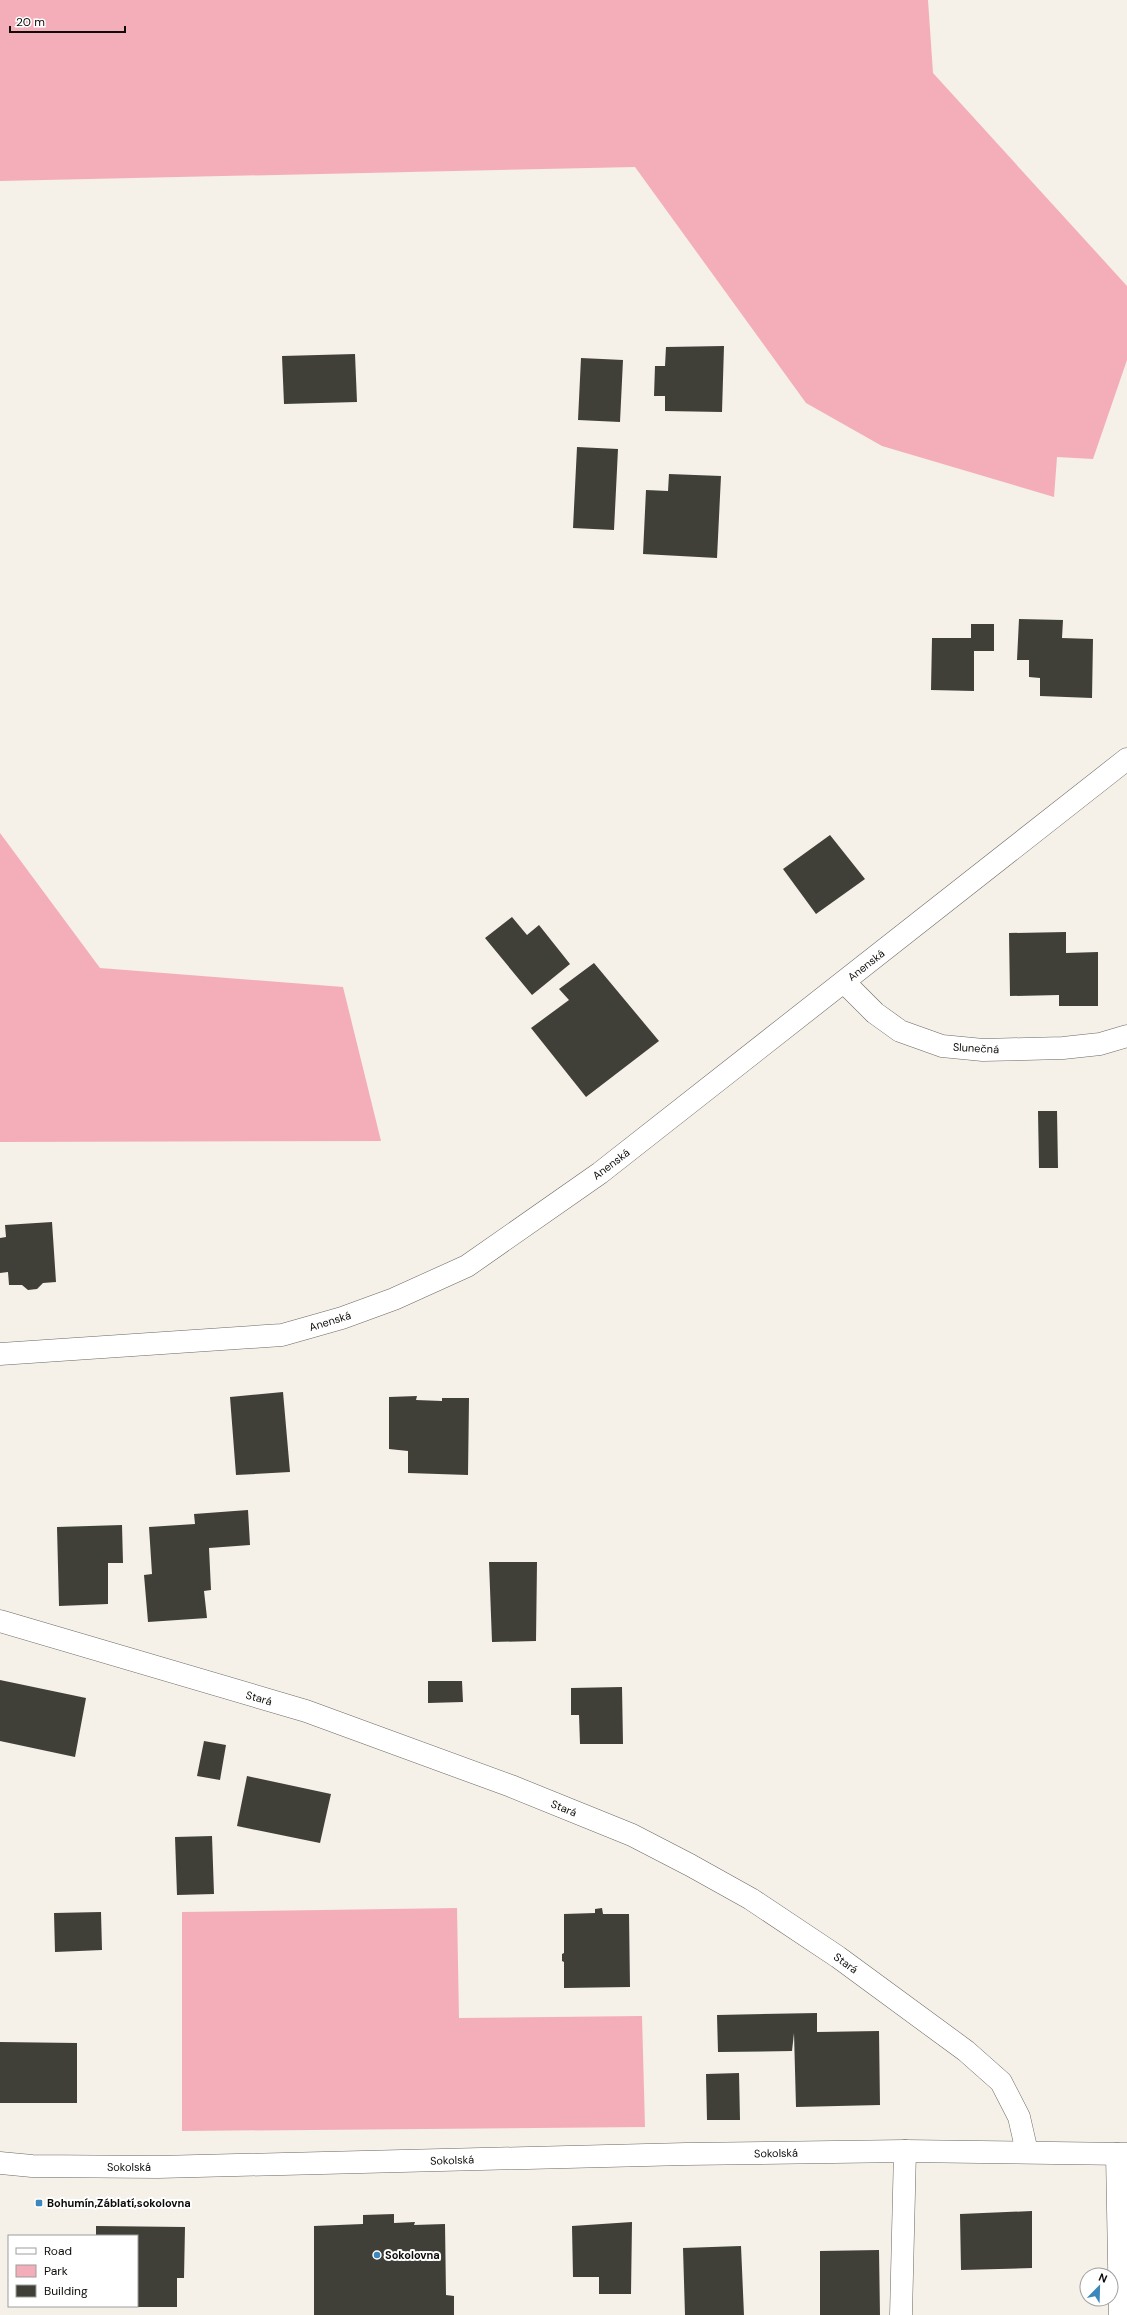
<svg xmlns="http://www.w3.org/2000/svg" width="1127" height="2315" font-family="'DM Sans',sans-serif">
  <style>
    .green { fill: #f4aeba }
    .building { fill: #404039 }
    .lines { fill: none; stroke-linecap: round; stroke-linejoin: round }
    .street-casing { stroke: #6c6761; stroke-width: 23 }
    .secondary-casing { stroke: #6c6761; stroke-width: 23 }
    .street { stroke: #fff; stroke-width: 22 }
    .secondary { stroke: #fff; stroke-width: 22 }
    .poi-dot { fill: #3c87bb; stroke: #fff; stroke-width: 1.5 }
    .labels { text-anchor: middle; stroke-width: 4; stroke-linejoin: round; paint-order: stroke }
    .street-label { font-size: 11px; fill: #0d0c09; stroke: #fff }
    .poi-label { font-size: 11px; font-weight: bold; fill: #0d0c09; stroke: #fff; text-anchor: start }
  </style>
  <rect width="100%" height="100%" fill="#f5f0e8"/>
  <path class="green" d="M0,0H928L933,73L1127,286V360L1093,459L1057,457L1054,497L882,446L806,403L635,167L0,181Z
    M0,833L100,968L343,987L381,1141L0,1142Z
    M457,1908L459,2018L642,2016L645,2127L182,2131V1912Z"/>
  <path class="building" d="M724,346L722,412L665,411V396H654L655,366H665L666,347Z
    M355,354L357,402L284,404L282,356Z
    M581,358L623,360L620,422L578,420Z
    M577,447L618,449L614,530L573,528Z
    M669,474L721,476L717,558L643,554L646,490L668,491Z
    M1019,619L1063,620L1062,638L1093,639L1092,698L1040,696V678L1029,677V660H1017Z
    M971,624H994V651H974V691L931,690L932,638H971Z
    M830,835L865,879L816,914L783,869Z
    M512,917L527,935L539,925L570,964L532,995L485,938Z
    M1066,932V953L1098,952V1006H1059V995L1010,996L1009,933Z
    M594,963L659,1041L586,1097L531,1028L569,1000L559,989Z
    M1038,1111H1057L1058,1168H1039Z
    M52,1222L56,1282L43,1283L37,1289L28,1290L22,1285H9L8,1272L0,1273V1238L6,1237L5,1225Z
    M283,1392L290,1472L236,1475L230,1397Z
    M417,1396L416,1400L442,1401V1398H469L468,1475L408,1473V1451L389,1449V1397Z
    M248,1510L250,1545L209,1548L211,1590L204,1591L207,1618L148,1622L144,1575L152,1574L149,1527L195,1524L194,1514Z
    M122,1525L123,1563H108V1604L59,1606L57,1527Z
    M489,1562H537L536,1641L492,1642Z
    M0,1680L86,1698L75,1757L0,1741Z
    M428,1681H462L463,1702L428,1703Z
    M622,1687L623,1744H580L579,1715H571V1688Z
    M204,1741L226,1745L220,1780L197,1776Z
    M247,1776L331,1794L320,1843L237,1826Z
    M212,1836L214,1894L177,1895L175,1837Z
    M602,1908L603,1914H629L630,1987L564,1988V1962L562,1961V1954L564,1953V1914L595,1913V1909Z
    M101,1912L102,1950L55,1952L54,1913Z
    M817,2013V2032L879,2031L880,2105L796,2107L794,2033L792,2051L718,2052L717,2015Z
    M0,2042L77,2043V2103H0Z
    M739,2073L740,2120H707L706,2074Z
    M1032,2211V2268L961,2270L960,2214Z
    M394,2214V2223L415,2222L414,2225L445,2224L446,2295L454,2296V2315H314V2226L363,2224V2215Z
    M632,2222L631,2294H599V2277H573L572,2226Z
    M96,2226L185,2227L184,2278H177V2307H137V2236H96Z
    M741,2246L744,2315H685L683,2248Z
    M879,2250L880,2315H820V2251Z"/>
  <g class="lines">
    <defs>
      <path id="street" d="M844,982L875,1013L900,1031L942,1046L983,1050L1063,1048L1100,1044L1127,1036
        M0,1354L282,1335L342,1318L394,1299L467,1266L600,1173L1127,759
        M0,1621L306,1711L511,1786L632,1835L690,1865L751,1899L838,1957L966,2051L1001,2082L1019,2117L1027,2152
        M1117,2154L1120,2315
        M901,2315L905,2151"/>
      <path id="secondary" d="M0,2163L32,2166L158,2167L686,2154L905,2151L1127,2154"/>
    </defs>
    <use href="#street" class="street-casing"/>
    <use href="#secondary" class="secondary-casing"/>
    <use href="#street" class="street"/>
    <use href="#secondary" class="secondary"/>
  </g>
  <g class="poi-dot">
    <rect x="35" y="2199" width="8" height="8" rx="2"/>
    <circle cx="377" cy="2255" r="4"/>
  </g>
  <g class="labels">
    <g class="street-label">
      <text transform="translate(866 965) rotate(-38)" y="4">Anenská</text>
      <text transform="translate(976 1048) rotate(3)" y="4">Slunečná</text>
      <text transform="translate(611 1164) rotate(-37)" y="4">Anenská</text>
      <text transform="translate(330 1321) rotate(-17)" y="4">Anenská</text>
      <text transform="translate(259 1698) rotate(16)" y="4">Stará</text>
      <text transform="translate(564 1808) rotate(22)" y="4">Stará</text>
      <text transform="translate(846 1963) rotate(36)" y="4">Stará</text>
      <text transform="translate(776 2153) rotate(-1)" y="4">Sokolská</text>
      <text transform="translate(452 2160) rotate(-2)" y="4">Sokolská</text>
      <text x="129" y="2171">Sokolská</text>
    </g>
    <g class="poi-label">
      <text x="47" y="2207">Bohumín,Záblatí,sokolovna</text>
      <text x="385" y="2259">Sokolovna</text>
    </g>
  </g>
  <rect x="8" y="2235" width="130" height="72" fill="#ffffff" stroke="#9e9e9d"/>
  <rect x="16" y="2248" width="20" height="6" fill="#ffffff" stroke="#9e9e9d"/>
  <text x="44" y="2255" font-size="12" fill="#0d0c09">Road</text>
  <rect x="16" y="2265" width="20" height="12" fill="#f4aeba" stroke="#9e9e9d"/>
  <text x="44" y="2275" font-size="12" fill="#0d0c09">Park</text>
  <rect x="16" y="2285" width="20" height="12" fill="#404039" stroke="#9e9e9d"/>
  <text x="44" y="2295" font-size="12" fill="#0d0c09">Building</text>
  <g transform="translate(1099 2287) rotate(23)"><circle r="19" fill="#ffffff" stroke="#9e9e9d"/>
  <path d="M0-3L7 15L0 10L-7 15Z" fill="#3c87bb"/>
  <text y="-6" font-size="11" font-weight="bold" text-anchor="middle" fill="#0d0c09">N</text>
  </g>
  <path d="M10 26v6h115v-6" fill="none" stroke="#0d0c09" stroke-width="2"/>
  <text x="16" y="26" font-size="12" fill="#0d0c09" stroke="#ffffff" stroke-width="3" paint-order="stroke">20 m</text>
</svg>
